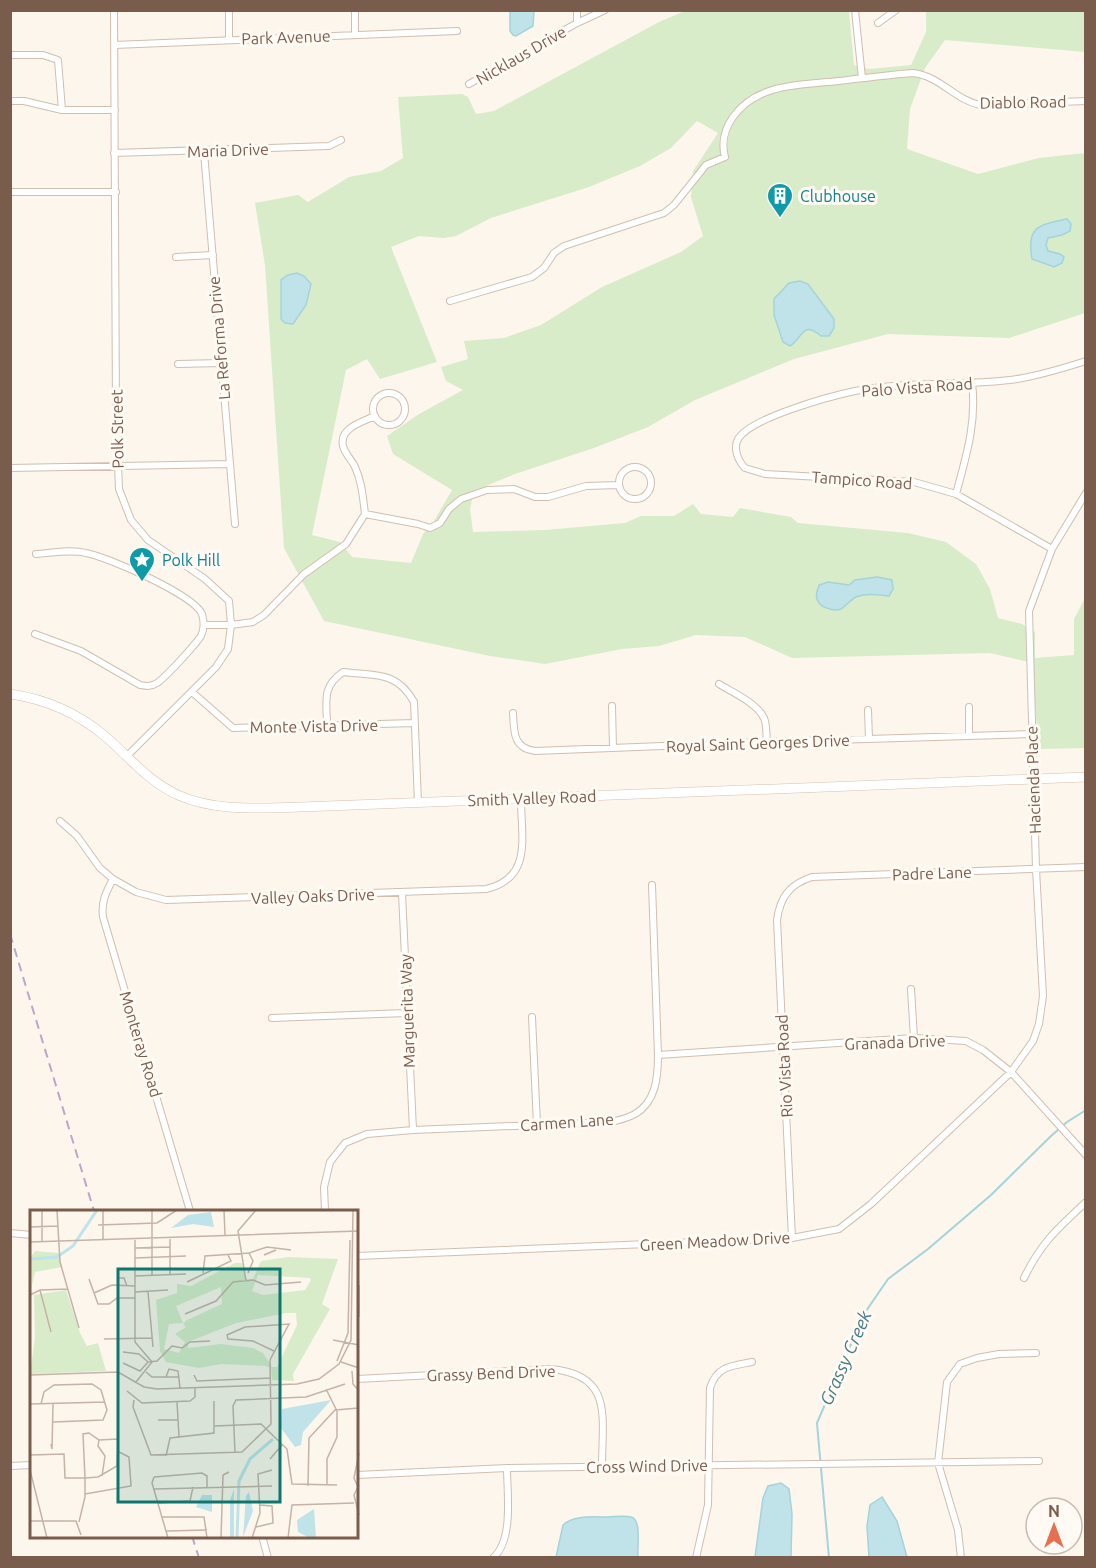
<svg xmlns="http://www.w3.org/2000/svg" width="1096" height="1568" font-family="Ubuntu,sans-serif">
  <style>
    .green { fill: #d8ecc9; fill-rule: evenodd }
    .water { fill: #bfe3e8; stroke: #a5d3da; stroke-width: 1.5 }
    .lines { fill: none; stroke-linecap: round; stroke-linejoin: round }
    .stream { stroke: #a5d3da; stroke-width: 2 }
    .street-casing { stroke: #d1beb0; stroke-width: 8 }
    .secondary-casing { stroke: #d6c0b0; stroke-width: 10 }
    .street { stroke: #fff; stroke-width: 6 }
    .secondary { stroke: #fff; stroke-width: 9 }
    .rail { stroke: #b9a8c9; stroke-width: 2; stroke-dasharray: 9 6; stroke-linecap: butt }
    .labels { text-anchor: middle; stroke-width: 6; stroke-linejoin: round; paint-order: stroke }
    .street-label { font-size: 16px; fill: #7a5c4d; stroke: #fffaf3 }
    .culture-label { font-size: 16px; fill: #0d838f; stroke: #fffaf3; text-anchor: start }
    .water-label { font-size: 18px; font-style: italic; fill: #437c86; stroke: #fffaf3 }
    .inset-river { fill: none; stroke: #bfe3e8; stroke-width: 3 }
    .inset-road { fill: none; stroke: #c5b3a7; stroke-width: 1.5 }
    .view { fill: #0f766e; fill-opacity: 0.15; stroke: #0f766e; stroke-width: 3 }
    .inset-edge { fill: none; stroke: #7a5c4d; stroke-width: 3 }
  </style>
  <rect width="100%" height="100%" fill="#fdf6ec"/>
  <path class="green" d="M685,11H849L854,65L869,69L911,65L926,32V11H1085V52L945,40L925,68L910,109L907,149L978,174L1039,158L1085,153V313L1009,338L888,334L794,359L695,400L648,427L594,448L515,474L474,491L470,509L473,532L545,530L625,523L641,516H674L693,504L701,514L733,517L740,508L791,517L798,523L908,533L946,542L976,564L990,589L998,618L1022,624L1035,632V658L1074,655V619L1085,598V748L1040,749L1029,662L990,653L792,658L745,637L696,635L659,646L622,649L545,664L490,656L324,621L284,548L265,265L255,203L298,195L308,202L349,177L381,171L403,158L398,97L462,94L468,97L476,114L494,111L659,22ZM697,121L718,133L693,171L691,197L703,236L681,252L602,287L541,325L504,338L464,341L468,359L441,367L446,381L463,390L419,414L387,436L393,454L452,490L434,521L423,534L411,563L352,557L340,542L312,535L346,370L367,359L380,379L437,362L391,247L419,236L444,238L456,236L491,218L589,187L640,166L671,148Z"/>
  <path class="water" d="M510,11H534L533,26L516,36L513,35L510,31Z
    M1067,219L1071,224L1070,231L1062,235L1048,238L1046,245L1048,251L1060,254L1064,257L1062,263L1054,267L1032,259C1026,226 1039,225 1067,219Z
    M297,273L304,276L311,284L306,305L293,324L285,323L281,319V280L288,275Z
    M800,281L808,284L834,319V328L829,336H821C802,320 803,338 790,346L783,342L774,315V299L789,283Z
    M877,577L892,580L893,589L889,596C878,595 866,593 856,597C850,600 846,606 841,609C833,612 819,607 817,599C815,594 818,590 819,585L828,582L849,585L855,580Z
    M781,1483L789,1489L792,1514L791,1557H755L763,1498L768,1486Z
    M882,1497L897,1521L907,1557H869L867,1526L870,1505Z
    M607,1517C614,1517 624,1515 631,1517C642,1519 637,1548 638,1557H556L563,1525C573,1515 593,1517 607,1517Z"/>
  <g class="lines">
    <path class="stream" d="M829,1558L817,1423L864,1314L888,1279L928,1249L991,1195L1051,1136L1067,1122L1086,1110"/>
    <defs>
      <path id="street" d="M114,10L116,414L119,489L131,520L148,540L205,579L229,601L231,625L228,649L216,667L126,757
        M229,10V39
        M355,10V35
        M855,10L862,78
        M577,23V10
        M878,23L896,10
        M114,45L457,31
        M10,55H43L58,60L62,110
        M469,84L577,23L605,10
        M10,101H24L62,110H115
        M204,152L235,524
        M114,153L329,146L341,140
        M10,192H116
        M176,257L213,255
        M450,301L532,277L544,268L554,253L564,246L664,213L674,205L706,165L725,157C721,142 724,130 733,117C757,83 801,85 839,81C864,78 888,75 913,73C940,76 955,100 980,105L1086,101
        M178,364L221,363
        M373 409a16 16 0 1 1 32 0a16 16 0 1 1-32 0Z
        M619 483a16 16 0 1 1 32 0a16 16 0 1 1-32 0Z
        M10,468L230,464
        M956,494C966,457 977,422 972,383
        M365,514C363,498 362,482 355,467C352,460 345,454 343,446C339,428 362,422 375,416
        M1052,549L956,494L914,482L765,474L745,468C738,461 733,448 738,439C750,418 831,396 855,391C906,381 959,386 1010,380C1035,377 1061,369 1086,361
        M204,625H231L253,622L264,615L304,574L346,544L365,514L418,524L430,528L440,523L449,509L461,499L487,490L514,489L535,497H548L586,486L619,485
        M35,634L81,651L140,685C146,686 151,687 157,683C166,677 195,645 201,636C204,630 204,621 202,614C194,595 108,557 86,553C71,549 51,553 36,554
        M719,684C732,692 757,703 764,718C767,725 766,734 767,742
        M192,692L233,728L415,723
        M612,706L613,748
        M969,707V735
        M868,710L869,739
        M513,713C514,732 513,748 535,751L767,742L1031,734
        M327,726C327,702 321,687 343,672C376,676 397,671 414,702L418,803
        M60,821L77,836L100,868L113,879L136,892L166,900L486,889C533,878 521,837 521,799
        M113,879C106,892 101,902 103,917L190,1211
        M402,893L413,1130
        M911,989L914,1038
        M532,1017L537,1125
        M272,1018L406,1013
        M658,1055L914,1038L966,1041L983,1050L1011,1072L1086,1155
        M325,1211L324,1187L330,1162L345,1143L367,1134L413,1130L612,1122C619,1120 628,1118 635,1114C656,1102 658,1077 658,1055L652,885
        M10,1233L32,1235
        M792,1238L777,920C780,897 790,884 812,877L1086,867
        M357,1256L792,1238L839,1229L871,1204L1011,1072L1033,1041L1039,1024L1043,996L1036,869L1029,611L1052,549L1086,493
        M1024,1278C1041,1243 1057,1229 1086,1202
        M357,1379L551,1369C614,1375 602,1417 602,1467
        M10,1466L32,1465
        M357,1475L507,1468L1039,1461
        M262,1536L268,1558
        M493,1558C514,1540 507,1493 507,1468
        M696,1558L708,1505L710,1388C717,1366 731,1366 752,1362
        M961,1558L958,1530L938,1463L947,1382L960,1364L977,1358L999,1354L1036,1353"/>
      <path id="secondary" d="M10,694C46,699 79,714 106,737C130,758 149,782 178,795C216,812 260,808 301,807L1086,777"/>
    </defs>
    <use href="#street" class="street-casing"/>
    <use href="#secondary" class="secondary-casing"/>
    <use href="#street" class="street"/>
    <use href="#secondary" class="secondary"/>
    <path class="rail" d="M10,934L94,1211
      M192,1536L199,1558"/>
  </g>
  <defs>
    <symbol id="building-pin" viewBox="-11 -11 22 30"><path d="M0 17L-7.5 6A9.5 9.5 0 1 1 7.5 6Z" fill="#0f9aa8" stroke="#fffaf3"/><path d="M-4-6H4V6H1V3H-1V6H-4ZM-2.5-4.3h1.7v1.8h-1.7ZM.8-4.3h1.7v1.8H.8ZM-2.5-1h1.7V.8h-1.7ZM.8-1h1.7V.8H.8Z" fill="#fff"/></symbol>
    <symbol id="sight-pin" viewBox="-11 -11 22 30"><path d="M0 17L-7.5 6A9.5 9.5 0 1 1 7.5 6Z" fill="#0f9aa8" stroke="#fffaf3"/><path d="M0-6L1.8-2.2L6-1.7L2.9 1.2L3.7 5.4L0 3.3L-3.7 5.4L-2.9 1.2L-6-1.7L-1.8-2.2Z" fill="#fff"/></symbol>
  </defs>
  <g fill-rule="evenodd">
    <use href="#building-pin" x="765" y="181" width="30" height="40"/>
    <use href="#sight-pin" x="127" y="545" width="30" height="40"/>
  </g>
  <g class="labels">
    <g class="street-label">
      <text transform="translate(286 37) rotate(-2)" y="6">Park Avenue</text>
      <text transform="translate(521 55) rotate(-30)" y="6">Nicklaus Drive</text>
      <text transform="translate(1023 102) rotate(-1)" y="6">Diablo Road</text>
      <text transform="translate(228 150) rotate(-2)" y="6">Maria Drive</text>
      <text transform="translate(219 338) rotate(-95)" y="6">La Reforma Drive</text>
      <text transform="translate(917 387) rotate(-4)" y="6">Palo Vista Road</text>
      <text transform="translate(117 429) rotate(-91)" y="6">Polk Street</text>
      <text transform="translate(862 480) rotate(4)" y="6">Tampico Road</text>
      <text transform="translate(314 726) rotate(-1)" y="6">Monte Vista Drive</text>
      <text transform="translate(758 743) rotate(-2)" y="6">Royal Saint Georges Drive</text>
      <text transform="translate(1033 780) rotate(-92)" y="6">Hacienda Place</text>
      <text transform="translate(532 798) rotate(-2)" y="6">Smith Valley Road</text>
      <text transform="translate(932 873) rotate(-2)" y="6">Padre Lane</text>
      <text transform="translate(313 896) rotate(-2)" y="6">Valley Oaks Drive</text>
      <text transform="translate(407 1011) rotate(-92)" y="6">Marguerita Way</text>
      <text transform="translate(895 1042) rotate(-2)" y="6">Granada Drive</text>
      <text transform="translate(141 1044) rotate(73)" y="6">Monteray Road</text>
      <text transform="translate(784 1066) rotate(-93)" y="6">Rio Vista Road</text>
      <text transform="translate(567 1122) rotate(-4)" y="6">Carmen Lane</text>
      <text transform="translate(715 1241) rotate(-3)" y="6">Green Meadow Drive</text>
      <text transform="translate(491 1373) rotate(-2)" y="6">Grassy Bend Drive</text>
      <text transform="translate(647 1466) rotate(-1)" y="6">Cross Wind Drive</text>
    </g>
    <g class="culture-label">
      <text x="800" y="202">Clubhouse</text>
      <text x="162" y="566">Polk Hill</text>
    </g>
    <g class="water-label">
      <text transform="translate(846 1358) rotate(-66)" y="6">Grassy Creek</text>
    </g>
  </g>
  <g transform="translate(30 1210)">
    <rect width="328" height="328" fill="#fdf6ec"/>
    <path d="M5,41L29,43L32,57L5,62L2,75L0,48ZM259,47L308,49L292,94L300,99L263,164L264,171L242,170L241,158L235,156L191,154L169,158L136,152L130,141L126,90L147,83V74L161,76L205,53H212L217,70L223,69L231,51ZM228,65L280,68L281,70L275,80L233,85L222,81ZM191,77L192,94L157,110L153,114L156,117L145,124L155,132L149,143L134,139L139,114L153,113L146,96ZM256,103H266L267,115L247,157H242L233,143L223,138L191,134L158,138V132L206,113ZM36,80L50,123L57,136L68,133L76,161L0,164L5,128L4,85Z" fill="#d8ecc9" fill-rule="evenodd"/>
    <path d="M181,2L184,17L163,14L141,18L158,5ZM301,190L273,222L271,235L265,237L251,218L252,199ZM204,279V328H200V290ZM219,282L223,301L213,327L216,286ZM172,285H182V302L166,297ZM284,299L286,328H280L268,322L267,310Z" fill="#bfe3e8"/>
    <path class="inset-river" d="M0,49L27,47L43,36L67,0M207,328L209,271L220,249L243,229"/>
    <path class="inset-road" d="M12,0V32M27,0L30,52L49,118M122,0V65M194,0L195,25M68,15L127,13L147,0M0,17L28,16M73,29V0M105,30V132L122,152L106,172M0,32L329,21M105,38L140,37M239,43L234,45L246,40M105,48L156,46M173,63L175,46L219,43L237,37L261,40M218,63L223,51L219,43M140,65V29M105,66L156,64M59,69L68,94H79L87,88H105M216,71L208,21L226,0M157,72L201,51L198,45M88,74V68H94L97,76M329,75V107M10,80L21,122M105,82L138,80M118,82L123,137M64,83L82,75L105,76M0,85L10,80L38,79M155,104L186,91L203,72L223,70L235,75L271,72M74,129L122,128M303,130L329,135M93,142L109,144L118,152M307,151L318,123L320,30M118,152L127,151L142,136L152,138L160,132L180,131M311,152L329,158M93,153L110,161L118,152M322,161L323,174L329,181M116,162L122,167H148M0,165L88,162L114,177L127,179L267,174L289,169L309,154L321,130L323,0M164,165L167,171L241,168M136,167L139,159L148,161L150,178M296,179L307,201V227L297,249V275M97,181L112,193L160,191L165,187V178M104,190L103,197L121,245L212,242L241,214L240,150L259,114L215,117L197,125L198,129L223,131L244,141M147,192L149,227M0,194L75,192M11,194L14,182L24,175L62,174L71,180L77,200L73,210L23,212M128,210H148M185,216L231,214L257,239L262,274L307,275M69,230L68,236L75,246L72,266M21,234L22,239L23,194M205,243L203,196L206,190L276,187L315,174M0,245L34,244L35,268H55L68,267L87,256L88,229L69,230L59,223L53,224L55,268V287L49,312M136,246L140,228L184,223V191M240,249L252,235M0,260L17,328M124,267L172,263L177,266V277M124,267L122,273L138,328M327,275L324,268L329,243M329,275L324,285L329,305M278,276L279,228L305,200L329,198M124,279L242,276M55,284L101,276L99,247L89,242M129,293L160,291L163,277M132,307H174L177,328M0,311H46L51,325M226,317L243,313L242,296L230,295M136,321L177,320M191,328L193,265L199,262M222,328L230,303L228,264L242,260M258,328L262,295L324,293"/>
    <path class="view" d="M88,59H250V292H88Z"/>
    <rect width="328" height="328" class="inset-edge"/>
  </g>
  <rect width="1096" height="1568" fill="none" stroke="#7a5c4d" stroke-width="24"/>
  <g transform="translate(1054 1526)"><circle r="28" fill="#fffaf3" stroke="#cabbb1" stroke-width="1.5"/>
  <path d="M0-4.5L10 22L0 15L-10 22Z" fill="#e76f51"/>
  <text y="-9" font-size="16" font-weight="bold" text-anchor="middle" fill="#7a5c4d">N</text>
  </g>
</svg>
